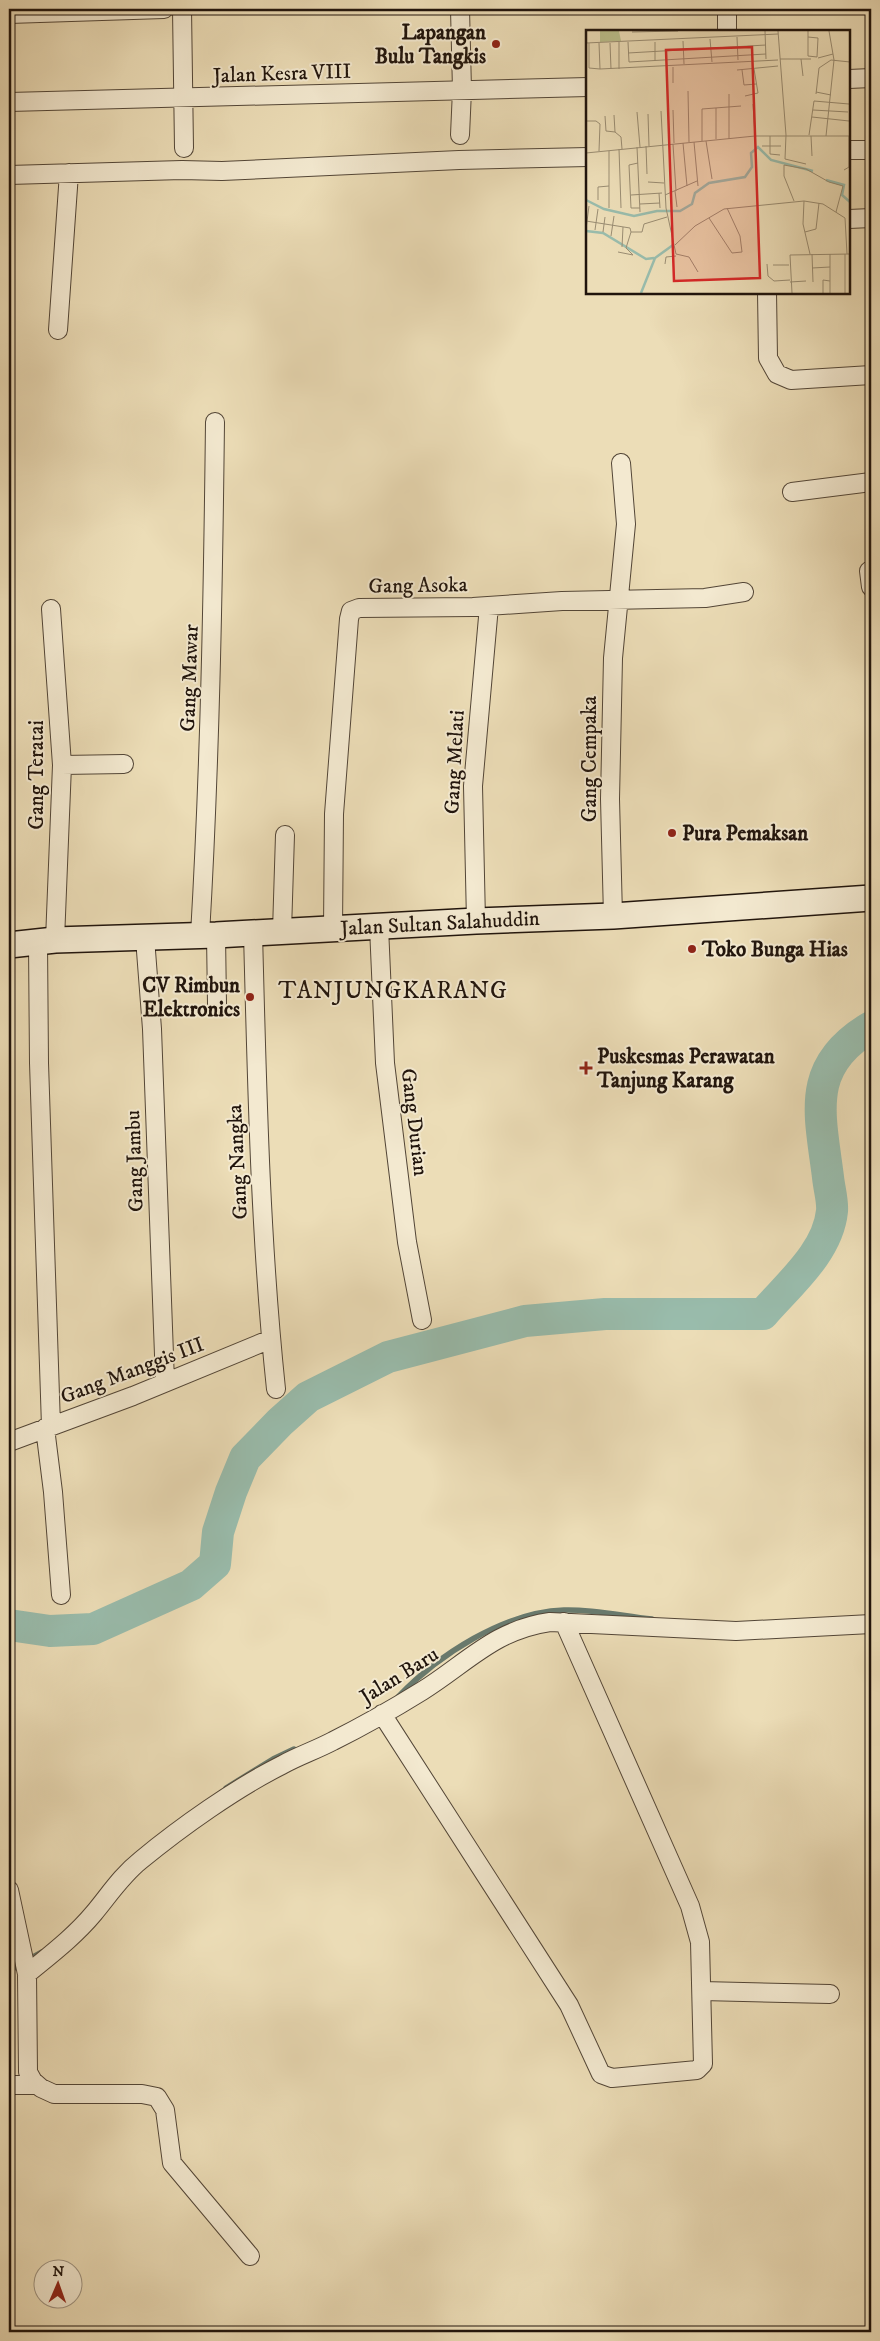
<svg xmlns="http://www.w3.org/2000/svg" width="880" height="2341" font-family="'IM FELL DW Pica',serif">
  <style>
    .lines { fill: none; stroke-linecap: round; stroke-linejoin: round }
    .stream { stroke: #69796c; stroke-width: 5.5 }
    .river { stroke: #99bcac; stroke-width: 32 }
    .minor-casing { stroke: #534637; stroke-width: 20 }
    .secondary-casing { stroke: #20140c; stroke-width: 28 }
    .minor { stroke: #f3e9d0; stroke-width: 18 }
    .secondary { stroke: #f3e9d0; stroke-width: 25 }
    .poi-dot { fill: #8f2418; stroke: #f3e9d0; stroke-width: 2 }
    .labels { text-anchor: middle; stroke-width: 4; stroke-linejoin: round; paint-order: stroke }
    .poi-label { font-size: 21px; font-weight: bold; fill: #20140c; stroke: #f3e9d0; text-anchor: start }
    .street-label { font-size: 21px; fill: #20140c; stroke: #f3e9d0 }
    .quarter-label { font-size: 24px; letter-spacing: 1px; fill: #20140c; stroke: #f3e9d0 }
    .inset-river { fill: none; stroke: #99bcac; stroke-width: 2.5 }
    .inset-road { fill: none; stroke: #9a8d73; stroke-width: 1 }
    .view { fill: #d62828; fill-opacity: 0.15; stroke: #d62828; stroke-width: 2.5 }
    .inset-edge { fill: none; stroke: #20140c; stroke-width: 2.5 }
  </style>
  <rect width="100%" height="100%" fill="#ecddb7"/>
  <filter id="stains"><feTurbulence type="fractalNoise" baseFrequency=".004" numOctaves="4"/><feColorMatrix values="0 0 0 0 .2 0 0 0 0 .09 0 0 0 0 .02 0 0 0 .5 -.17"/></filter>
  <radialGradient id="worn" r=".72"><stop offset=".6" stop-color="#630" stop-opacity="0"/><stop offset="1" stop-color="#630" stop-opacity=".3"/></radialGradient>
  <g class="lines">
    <path class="stream" d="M398,1697C438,1655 504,1612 564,1610C593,1609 623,1616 652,1619
      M226,1788L273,1759L294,1749
      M9,1973L15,1967L42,1952"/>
    <path class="river" d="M9,1625L50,1631L93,1629L191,1585L215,1564L218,1532L231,1492L245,1458L280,1422L308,1397L388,1357L525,1321L605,1314H763C789,1284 828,1252 832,1211C833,1201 829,1188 828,1177C820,1113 805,1066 871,1027"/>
    <defs>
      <path id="minor" d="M182,9L184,148
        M460,9L462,90L460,135
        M727,9V31
        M9,14L164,9
        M849,79L871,78
        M9,102L588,87
        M849,150H871
        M9,175L182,170L222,171L459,160L588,157
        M849,219L871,218
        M767,292L768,358L777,374L791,380L871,375
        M58,330L69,173
        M792,492L871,482
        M869,571L871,587
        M51,609L62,765L55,940
        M62,765L124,764
        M613,916L610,799L613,658L626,524L621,463
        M476,921L473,786L489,606
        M379,927L385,1063L407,1242L422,1320
        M333,928L334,814L349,619L351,611L359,608L473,607L562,601L705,598L744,592
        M282,931L285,835
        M253,933C257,1085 260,1237 276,1389
        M200,935C210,764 213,594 215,422
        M216,935L217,1004
        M145,938L152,1029L165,1382
        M38,943L39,1063L51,1426
        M45,1428L53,1492L61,1595
        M9,1442L133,1396L271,1339
        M382,1714L569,2005L601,2074L612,2078L697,2070L703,2064L700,1942L690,1906L564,1622
        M9,1890L27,1974L28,2072L33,2081L41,2088L54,2094H142L157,2097L165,2110L172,2163L250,2256
        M27,1974C50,1955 74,1937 94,1913C109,1895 122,1875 141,1860C181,1827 236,1788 282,1765C298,1756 316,1750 333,1741C363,1726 393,1709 422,1691C467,1663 494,1630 550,1622L736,1631L871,1624
        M702,1991L830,1994
        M9,2085H37"/>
      <path id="secondary" d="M9,945L55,940L216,935L476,921L613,916L871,898"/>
    </defs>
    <use href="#minor" class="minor-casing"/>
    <use href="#secondary" class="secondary-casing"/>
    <use href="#minor" class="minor"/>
    <use href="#secondary" class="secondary"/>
  </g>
  <g class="poi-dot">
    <circle cx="496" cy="44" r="5"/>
    <circle cx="672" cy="833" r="5"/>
    <circle cx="692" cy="949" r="5"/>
    <circle cx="250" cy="997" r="5"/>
    <path d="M583.5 1060.5h5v5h5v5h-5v5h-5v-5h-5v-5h5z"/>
  </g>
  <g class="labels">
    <g class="poi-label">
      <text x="486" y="39" text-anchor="end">Lapangan<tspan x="486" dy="24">Bulu Tangkis</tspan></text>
      <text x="682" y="840">Pura Pemaksan</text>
      <text x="702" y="956">Toko Bunga Hias</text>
      <text x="240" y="992" text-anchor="end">CV Rimbun<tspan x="240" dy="24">Elektronics</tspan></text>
      <text x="597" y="1063">Puskesmas Perawatan<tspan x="597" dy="24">Tanjung Karang</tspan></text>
    </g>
    <g class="street-label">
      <text transform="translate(282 73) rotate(-2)" y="7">Jalan Kesra VIII</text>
      <text transform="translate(418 585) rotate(-1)" y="7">Gang Asoka</text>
      <text transform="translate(189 678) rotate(-88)" y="7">Gang Mawar</text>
      <text transform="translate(589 759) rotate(-90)" y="7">Gang Cempaka</text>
      <text transform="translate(454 762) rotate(-87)" y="7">Gang Melati</text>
      <text transform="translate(36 775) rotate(-90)" y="7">Gang Teratai</text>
      <text transform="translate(440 923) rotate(-3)" y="7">Jalan Sultan Salahuddin</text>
      <text transform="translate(415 1122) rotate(83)" y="7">Gang Durian</text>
      <text transform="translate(134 1161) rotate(-92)" y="7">Gang Jambu</text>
      <text transform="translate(237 1162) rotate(-93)" y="7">Gang Nangka</text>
      <text transform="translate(132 1370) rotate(-21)" y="7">Gang Manggis III</text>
      <text transform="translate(399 1675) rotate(-32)" y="7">Jalan Baru</text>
    </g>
    <g class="quarter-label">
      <text x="393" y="998">TANJUNGKARANG</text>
    </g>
  </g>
  <g transform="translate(586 30)">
    <rect width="264" height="264" fill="#ecddb7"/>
    <path d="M14,1H33L35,11L14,12Z" fill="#bbc08c"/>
    <path class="inset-river" d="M240,150L258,155L256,165L264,172M0,170L18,179L48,186L71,181H94L106,174L109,163L123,153L159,147L166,137L165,123L172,117L185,130L227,141M0,201L17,203L60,229L68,228M55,263L69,228L87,215"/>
    <path class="inset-road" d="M179,1L180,29M192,1L200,105M222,1V26L231,27L232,8L222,7M46,2L92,1M151,7L152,30M124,9L126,32M97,11L98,34M33,12V39M42,12L43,32L180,24M69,12V31M0,13L192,4M3,13V38L14,39M13,13L14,39L192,30M24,13L25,39M42,23L180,15M232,28L247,24M194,29H225M215,29L217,46M151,40L192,36M156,40L158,55L170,54M87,53V37M102,61L103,112M230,62L245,65M143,64V109M230,64L233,38L245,30L264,32M159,66L172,63L168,39M167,74L169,106M87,80L88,113M227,80L262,82M75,81L80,178L90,224L103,227L112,242M51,82L54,117M62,84L63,116M28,85L29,102M19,86L20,101L29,102M226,87L263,91M0,91H10L14,94L13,121M29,102L35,107L36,119M200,105L199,129L220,134M223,105L228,71L263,74M184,106V124L194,125M225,106L226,126M240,106L248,30L243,1M130,109V78M116,111V79L155,76M120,111L126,149M108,112L112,156M97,113L101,156M87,114L90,161M60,116L61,144M176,116H195M51,117L54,182M33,119L35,178M23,121V178M0,123L169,106H264M52,133L43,135L45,178H54M258,140L263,137V106M62,152L78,153M89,161L91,177M73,163L74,178M45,165L76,163M79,165L111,151M12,170V157L23,156M208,171L198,146V135L220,139L243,152L257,156L250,182M218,171L217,194L224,224M54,174L74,173M123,188L146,223L156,222L154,206L141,178M0,191L44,198L45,202M0,199L3,176M9,200L12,179M17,202L19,187M45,202H56L58,194L81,187M219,202L230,199L233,173M25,206L28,186M89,215L109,196L138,179L218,171L237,174L259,188L261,224M36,217L37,197M32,222L47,225L40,218L45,202M226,224L227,252M244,224V263M259,224V263M79,234L80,227L90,226M181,234L182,246L188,251L204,250M187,235H203M226,238L244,237M204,252L220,251M206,263L204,225L264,224M237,263V250L244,251"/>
    <path class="view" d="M166,17L174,248L88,251L80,20Z"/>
    <rect width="264" height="264" class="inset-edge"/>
  </g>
  <rect width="880" height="2341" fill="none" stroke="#ecddb7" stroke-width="30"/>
  <rect x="10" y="10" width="860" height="2321" fill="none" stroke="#20140c" stroke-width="2.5"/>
  <rect x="15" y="15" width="850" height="2311" fill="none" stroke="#20140c"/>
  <g transform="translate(58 2284) rotate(2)"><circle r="24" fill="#f3e9d0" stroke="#9f9482"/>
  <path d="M0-4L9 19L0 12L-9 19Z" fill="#8f2418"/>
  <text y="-8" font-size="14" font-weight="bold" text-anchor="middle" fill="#20140c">N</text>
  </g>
  <rect width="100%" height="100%" filter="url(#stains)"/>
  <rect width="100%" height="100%" fill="url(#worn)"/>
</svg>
